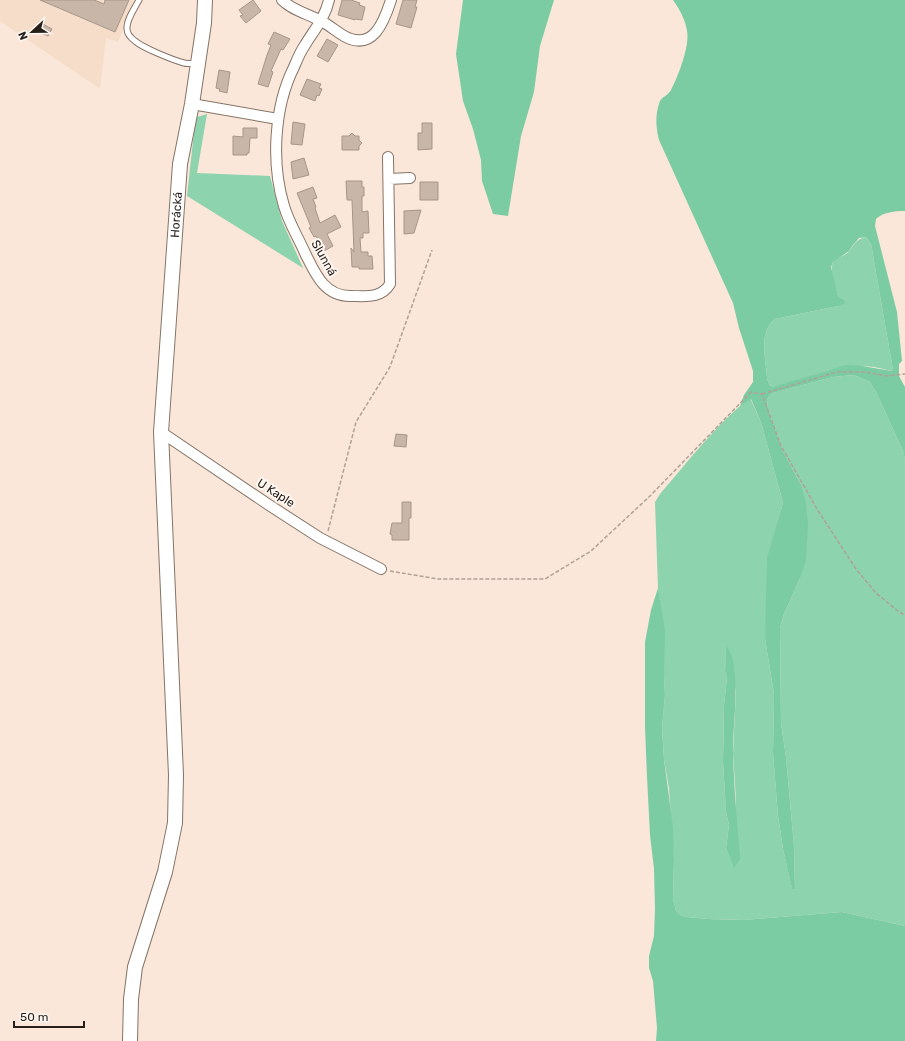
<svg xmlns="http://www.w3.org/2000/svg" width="905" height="1041" font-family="Rubik,sans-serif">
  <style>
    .built { fill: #f6ddc9 }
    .green { fill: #8dd3ae; fill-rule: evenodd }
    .forest { fill: #7bcca3; fill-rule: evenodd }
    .building { fill: #c8b6a8; stroke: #a79688 }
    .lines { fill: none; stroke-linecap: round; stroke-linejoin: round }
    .lane-casing { stroke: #847467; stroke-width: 7 }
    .street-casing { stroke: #847467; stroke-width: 12 }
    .secondary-casing { stroke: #847467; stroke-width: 16 }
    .path { stroke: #b0a196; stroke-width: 1.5; stroke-dasharray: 4 2; stroke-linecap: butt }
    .lane { stroke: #fff; stroke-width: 5 }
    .street { stroke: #fff; stroke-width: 10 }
    .secondary { stroke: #fff; stroke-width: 14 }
    .labels { text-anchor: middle; stroke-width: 4; stroke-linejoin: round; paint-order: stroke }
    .street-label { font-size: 12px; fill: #261f1a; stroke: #fef7f1 }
  </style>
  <rect width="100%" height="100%" fill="#fae7d9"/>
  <path class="built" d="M0,0H135L118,42L106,38L100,89L0,21Z"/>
  <path class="green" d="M207,114L197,173L270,176L282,221L303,268L187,196L195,123L197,117Z
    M866,237L871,244L893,370L892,371C883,369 872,366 862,366C830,365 803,381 772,387L769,384L767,378C766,359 758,332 775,319L838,306L845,300L838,296C836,287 827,266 835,260C839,257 847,255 850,250C855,243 857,239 866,237Z
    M854,375L870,382L877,394L903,451L905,459V926L842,912L744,920L708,919L687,917L681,915L676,911L673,899L674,861L669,789L664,759L662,728L665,696L661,610L658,588L655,502L660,494C687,463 717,423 750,398L761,422L783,503L778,521L765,639L774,694L773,753L778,816L783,849L792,888L795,889L794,846L786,757L781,723L780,628L784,614L800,578L801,485L783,451L768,409L767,400L769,396L773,393L833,377ZM726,646L736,691L733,753L736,800L734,867L726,848L729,825L726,812L723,762L724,705L727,677L725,672Z"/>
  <path class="forest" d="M463,0H554L540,46L534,92L521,136L508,216L493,214L482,181L481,160L473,129L463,101L456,54Z
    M673,0H905V211C895,211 883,212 876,219L875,226L897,312L902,361L899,364V376L905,387V459L903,451L877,394L870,382L854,375L833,377L773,393L769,396L767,400L768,409L783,451L801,485L806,502L808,525L806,560L800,578L784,614L780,628L781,723L786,757L794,846L795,889H792L783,849L778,816L773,753L774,694L765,639L767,558L783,503L761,422L751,399L740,406L744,395L753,382V371L739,328L733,303L659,140C656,128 655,116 659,104C660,97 668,96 671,90C678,77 690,46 687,31C686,21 679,8 673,0ZM859,238L866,237L871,244L893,370L892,371L862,366L846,365L772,387L769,384L767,378C766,359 758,332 775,319L838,306L844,304L845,300L838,296L831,267L833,262L849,251L853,245Z
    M658,588L665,631L664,672L665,696L662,728L664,759L673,828L674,861L673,899L676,911L681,915L687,917L708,919L744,920L842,912L905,926V1041H656L657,1028L653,981L649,968V956L654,936L655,909L654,869L650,835L647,777L645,727V642L651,610Z
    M726,646C743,664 732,729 733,754C734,788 737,822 740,856V859L734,868L726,848L729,825L726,812L723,762L724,705L727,677L725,672Z"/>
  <path class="building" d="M40,0H94L104,4L105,0H129L115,32Z
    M253,0L261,11L246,23L240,16L243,15L239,10Z
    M342,0H351L360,3L359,5L365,7L362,20L355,19V20L338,15Z
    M403,0H417L415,7H417L411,28L396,24Z
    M39,22L52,29L48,36L35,30Z
    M274,32L290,39L283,50L281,49L271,71L273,72L268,87L258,84L267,55L271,45L268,44Z
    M327,39L338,45L328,62L317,56Z
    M219,70L230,72L227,93L219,91L220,89L216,88Z
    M307,79L321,84L319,88L322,89L319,96L317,95L315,101L300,95Z
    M293,122L305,124L302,145L291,144Z
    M422,123H432V149L418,150V133H422Z
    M243,128H257V138H250L249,153H247V155H233V136L243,137Z
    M352,133L355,136H359V140L362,143L359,146V150H342V136H349Z
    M304,158L309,175L293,179L291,162Z
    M346,181H362V187H364V196H362V212L368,211L369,233H363V238H360L361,252H368V256H372L373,269H359V267H352L351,248L354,252L352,200H347Z
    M420,182H438V200H420Z
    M313,187L317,198L313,199L316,207L315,208L320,223L335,215L341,227L327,234L333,246L324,251L316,236L314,237L309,228L311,227L297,193Z
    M421,210L414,233L404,234V211Z
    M396,434L407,435L406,447L394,446Z
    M402,502H411V518H409V540H392V535L390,534L392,523H402Z"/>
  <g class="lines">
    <defs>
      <path id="lane" d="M139,0C135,8 126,20 127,29C127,34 131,38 135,41C143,48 173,60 184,63C188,64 192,63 196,63"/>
      <path id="street" d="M282,0C293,11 309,14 323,22C330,26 336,31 344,36C373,52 384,22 391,0
        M329,0C325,18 314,30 305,45C300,52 297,60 294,67C274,107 271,163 284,206C289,223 298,237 305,253C315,273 324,296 350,296C365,296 381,299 390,284L388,157
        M192,104L278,119
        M389,179L410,178
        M161,432L269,505L320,538L381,569"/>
      <g id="secondary">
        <path id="s1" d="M130,1041L131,999L135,967L165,872L175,823L176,775L161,432L180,164L192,104L204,23L205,0"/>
      </g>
    </defs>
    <use href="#lane" class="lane-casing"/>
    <use href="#street" class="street-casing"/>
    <use href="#secondary" class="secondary-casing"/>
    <path class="path" d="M762,394L837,372H865L886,376L905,374
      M328,531L356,422L390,367L432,250
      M390,571L438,579H545L591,551L650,496L751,392L762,394L781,446L817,509L856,569L876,593L899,612L905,615"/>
    <use href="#lane" class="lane"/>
    <use href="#street" class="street"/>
    <use href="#secondary" class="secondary"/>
  </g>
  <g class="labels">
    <g class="street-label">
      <text dy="4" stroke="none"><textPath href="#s1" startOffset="833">Horácká</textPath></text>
      <text transform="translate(324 258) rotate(61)" y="4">Slunná</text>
      <text transform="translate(276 493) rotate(33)" y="4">U Kaple</text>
    </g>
  </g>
  <g transform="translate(32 32) rotate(248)" stroke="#fef7f1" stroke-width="3" paint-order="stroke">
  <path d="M0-3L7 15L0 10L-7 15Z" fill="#261f1a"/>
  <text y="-6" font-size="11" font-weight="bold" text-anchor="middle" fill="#261f1a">N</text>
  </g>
  <path d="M14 1021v6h70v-6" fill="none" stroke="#261f1a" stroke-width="2"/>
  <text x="20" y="1021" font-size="12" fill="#261f1a" stroke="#fef7f1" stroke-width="3" paint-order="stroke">50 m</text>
</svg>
